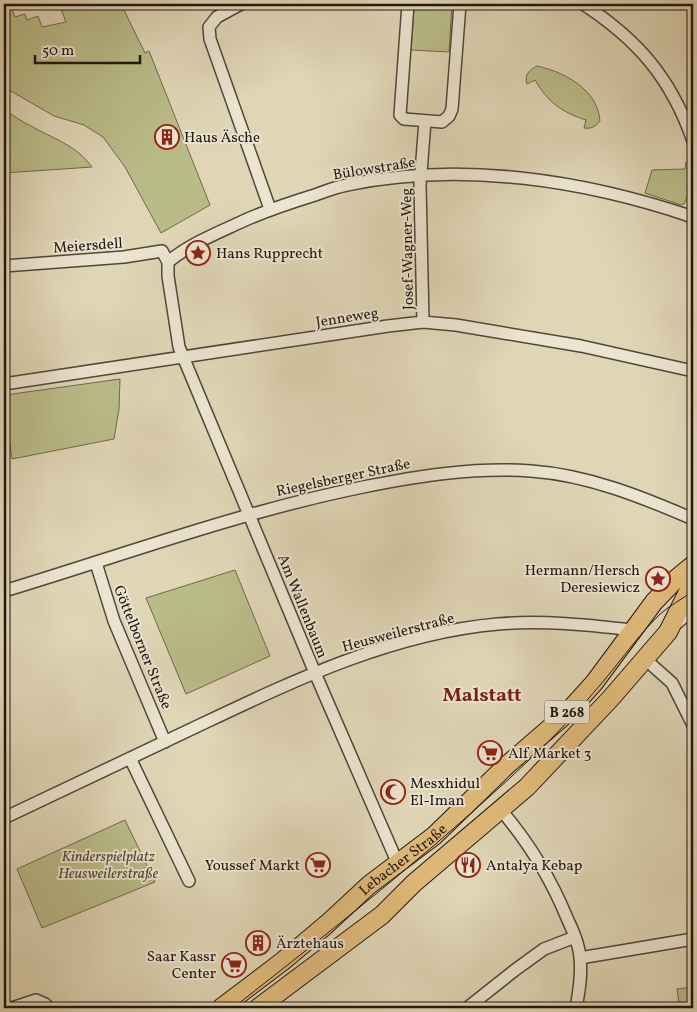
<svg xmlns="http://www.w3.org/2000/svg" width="697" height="1012" font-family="Vollkorn,serif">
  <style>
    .green { fill: #babc88; stroke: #6e694c }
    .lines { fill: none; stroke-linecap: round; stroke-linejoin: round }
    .minor-casing { stroke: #51463a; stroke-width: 14 }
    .primary-casing { stroke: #211611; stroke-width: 20 }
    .minor { stroke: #ebe4d0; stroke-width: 11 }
    .primary { stroke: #e0bb7b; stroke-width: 18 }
    .tram { stroke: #211611; stroke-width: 1 }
    .labels { text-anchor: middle; stroke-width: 4; stroke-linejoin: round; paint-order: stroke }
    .shield { fill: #ebe4d0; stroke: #5e544a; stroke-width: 1 }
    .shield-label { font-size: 14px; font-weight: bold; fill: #211611 }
    .poi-label { font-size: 15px; fill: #211611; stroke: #ebe4d0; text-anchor: start }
    .street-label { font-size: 15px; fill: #211611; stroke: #ebe4d0 }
    .park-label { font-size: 15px; font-style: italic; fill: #4f4835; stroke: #ebe4d0 }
    .district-label { font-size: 20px; font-weight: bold; fill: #7a1f14; stroke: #ebe4d0 }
  </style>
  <rect width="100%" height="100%" fill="#e0d6b6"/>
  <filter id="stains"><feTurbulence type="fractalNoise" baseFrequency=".004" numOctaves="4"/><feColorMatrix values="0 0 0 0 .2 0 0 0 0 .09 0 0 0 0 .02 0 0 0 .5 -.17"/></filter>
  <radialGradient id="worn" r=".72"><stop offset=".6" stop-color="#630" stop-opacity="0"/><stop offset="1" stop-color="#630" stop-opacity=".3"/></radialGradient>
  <path class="green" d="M59,4H121L145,53L149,51L210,205L161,233L125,167L103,137L84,125L54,116L4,87V8L11,7L15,17L25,14L27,20L38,16L42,27L66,22Z
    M414,4H452L449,52L411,50Z
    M537,66C565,72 598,90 600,121C595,127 591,129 584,128L586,120C561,112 548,102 535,80L527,84C524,75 529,70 537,66Z
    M4,110C13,115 22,122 31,126C54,139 76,145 92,167L4,173Z
    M686,162H690C694,177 690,190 684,204L681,205L645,193L652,170L685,169Z
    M120,379L119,409L114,439L12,459L6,419L8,418L5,395Z
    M235,570L270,656L186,694L146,598Z
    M125,820L155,882L42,928L17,869Z
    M693,987V1008H642L679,1004L677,989Z"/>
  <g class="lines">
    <defs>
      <path id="minor" d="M241,4L217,17L209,27L210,39L270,209
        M408,4L400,115L404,119L442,122L449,116L452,109L460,4
        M583,4C638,40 671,78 693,141
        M168,262V276L179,347L315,673L398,864
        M168,262C190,244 215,234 241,222C265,211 289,203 315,195C326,191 336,187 347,185C462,161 584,180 693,217
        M4,266L124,257L162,251L168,262
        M423,322L420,185L425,121
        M4,384L388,326L423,322L456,325L581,346L693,371
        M96,563L114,621L165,742
        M4,591C123,555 240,512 363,487C418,476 474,467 531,471C588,475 642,497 693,519
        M677,623L693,609
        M645,659L672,683L693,725
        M130,758L189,881
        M501,810C529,843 551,879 567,918C573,931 579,944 580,958C582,975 579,992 576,1008
        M4,818C70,787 136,756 202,724C295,680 393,633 498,624C542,620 589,625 633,630
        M580,958L693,939
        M12,1008L36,1000L45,1004L49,1008
        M467,1008L515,970L544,949L575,937"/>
      <g id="primary">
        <path id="s1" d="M221,1008L283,961L327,924L369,885L434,836L507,765L565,715L594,683L654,602L676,579L693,565"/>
        <path d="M258,1008L382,915L414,883L527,787L611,698L668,632L693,582"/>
      </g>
    </defs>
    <use href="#minor" class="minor-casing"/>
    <use href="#primary" class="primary-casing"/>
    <use href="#minor" class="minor"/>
    <use href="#primary" class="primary"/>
    <path class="tram" d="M233,1008C341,923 449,838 547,743C571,719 594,693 615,667C629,649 643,631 659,615C669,606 682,599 693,591"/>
  </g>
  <defs>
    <symbol id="building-ring" viewBox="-11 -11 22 22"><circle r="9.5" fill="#ebe4d0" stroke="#8f2418" stroke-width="1.5"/><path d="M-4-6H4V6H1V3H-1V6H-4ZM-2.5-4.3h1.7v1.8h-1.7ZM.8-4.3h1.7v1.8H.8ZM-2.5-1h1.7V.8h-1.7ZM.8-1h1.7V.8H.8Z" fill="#8f2418"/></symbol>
    <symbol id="sight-ring" viewBox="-11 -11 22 22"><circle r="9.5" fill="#ebe4d0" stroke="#8f2418" stroke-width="1.5"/><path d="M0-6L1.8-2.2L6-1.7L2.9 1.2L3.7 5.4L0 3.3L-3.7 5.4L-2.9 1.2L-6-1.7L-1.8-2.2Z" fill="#8f2418"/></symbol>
    <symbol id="supermarket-ring" viewBox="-11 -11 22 22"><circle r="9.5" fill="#ebe4d0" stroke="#8f2418" stroke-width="1.5"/><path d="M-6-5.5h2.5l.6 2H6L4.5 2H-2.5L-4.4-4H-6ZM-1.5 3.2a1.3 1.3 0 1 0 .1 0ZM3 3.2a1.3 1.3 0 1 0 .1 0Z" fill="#8f2418"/></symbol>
    <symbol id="mosque-ring" viewBox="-11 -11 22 22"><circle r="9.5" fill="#ebe4d0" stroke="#8f2418" stroke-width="1.5"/><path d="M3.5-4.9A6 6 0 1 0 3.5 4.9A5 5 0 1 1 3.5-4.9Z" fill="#8f2418"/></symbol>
    <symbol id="restaurant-ring" viewBox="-11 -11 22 22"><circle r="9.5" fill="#ebe4d0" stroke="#8f2418" stroke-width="1.5"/><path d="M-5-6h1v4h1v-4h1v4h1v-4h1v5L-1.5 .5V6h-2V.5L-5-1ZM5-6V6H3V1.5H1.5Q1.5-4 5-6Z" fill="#8f2418"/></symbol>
  </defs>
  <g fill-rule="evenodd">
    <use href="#building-ring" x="153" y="123" width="28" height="28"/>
    <use href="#sight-ring" x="184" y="239" width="28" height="28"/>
    <use href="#sight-ring" x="644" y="565" width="28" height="28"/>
    <use href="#supermarket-ring" x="476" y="739" width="28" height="28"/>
    <use href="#mosque-ring" x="379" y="778" width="28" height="28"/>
    <use href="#supermarket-ring" x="304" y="851" width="28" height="28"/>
    <use href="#restaurant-ring" x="454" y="851" width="28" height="28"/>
    <use href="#building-ring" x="244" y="929" width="28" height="28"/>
    <use href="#supermarket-ring" x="220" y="951" width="28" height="28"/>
  </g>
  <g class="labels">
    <rect class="shield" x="544.5" y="700.5" width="45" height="23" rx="4"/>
    <g class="shield-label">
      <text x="567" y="717">B 268</text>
    </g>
    <g class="poi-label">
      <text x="184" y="142">Haus Äsche</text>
      <text x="216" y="258">Hans Rupprecht</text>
      <text x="640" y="575" text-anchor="end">Hermann/Hersch<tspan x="640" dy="17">Deresiewicz</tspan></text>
      <text x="508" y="758">Alf Market 3</text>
      <text x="410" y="788">Mesxhidul<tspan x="410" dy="17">El-Iman</tspan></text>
      <text x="300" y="870" text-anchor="end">Youssef Markt</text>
      <text x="486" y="870">Antalya Kebap</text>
      <text x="276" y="948">Ärztehaus</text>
      <text x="216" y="961" text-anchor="end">Saar Kassr<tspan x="216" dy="17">Center</tspan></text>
    </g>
    <g class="street-label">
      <text transform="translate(374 168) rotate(-9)" y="5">Bülowstraße</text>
      <text transform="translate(88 245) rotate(-4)" y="5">Meiersdell</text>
      <text transform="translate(407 249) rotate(-91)" y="5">Josef-Wagner-Weg</text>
      <text transform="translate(347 317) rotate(-9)" y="5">Jenneweg</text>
      <text transform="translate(343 477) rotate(-12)" y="5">Riegelsberger Straße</text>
      <text transform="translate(303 606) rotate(68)" y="5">Am Wallenbaum</text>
      <text transform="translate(398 632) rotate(-15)" y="5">Heusweilerstraße</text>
      <text transform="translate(143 647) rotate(68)" y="5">Göttelborner Straße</text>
      <text dy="5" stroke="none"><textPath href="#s1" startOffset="235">Lebacher Straße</textPath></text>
    </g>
    <g class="park-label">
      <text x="108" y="861">Kinderspielplatz<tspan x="108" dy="17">Heusweilerstraße</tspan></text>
    </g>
    <g class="district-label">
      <text x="482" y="701">Malstatt</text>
    </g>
  </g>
  <rect width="697" height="1012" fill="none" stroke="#e0d6b6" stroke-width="20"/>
  <rect x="5" y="5" width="687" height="1002" fill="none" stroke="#211611" stroke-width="2.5"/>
  <rect x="10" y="10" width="677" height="992" fill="none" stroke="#211611"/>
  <path d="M35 55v8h105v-8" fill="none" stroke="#211611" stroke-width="2.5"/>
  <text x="42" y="55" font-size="15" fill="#211611" stroke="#ebe4d0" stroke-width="4" paint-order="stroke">50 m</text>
  <rect width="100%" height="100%" filter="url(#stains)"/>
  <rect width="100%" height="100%" fill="url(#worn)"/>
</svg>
